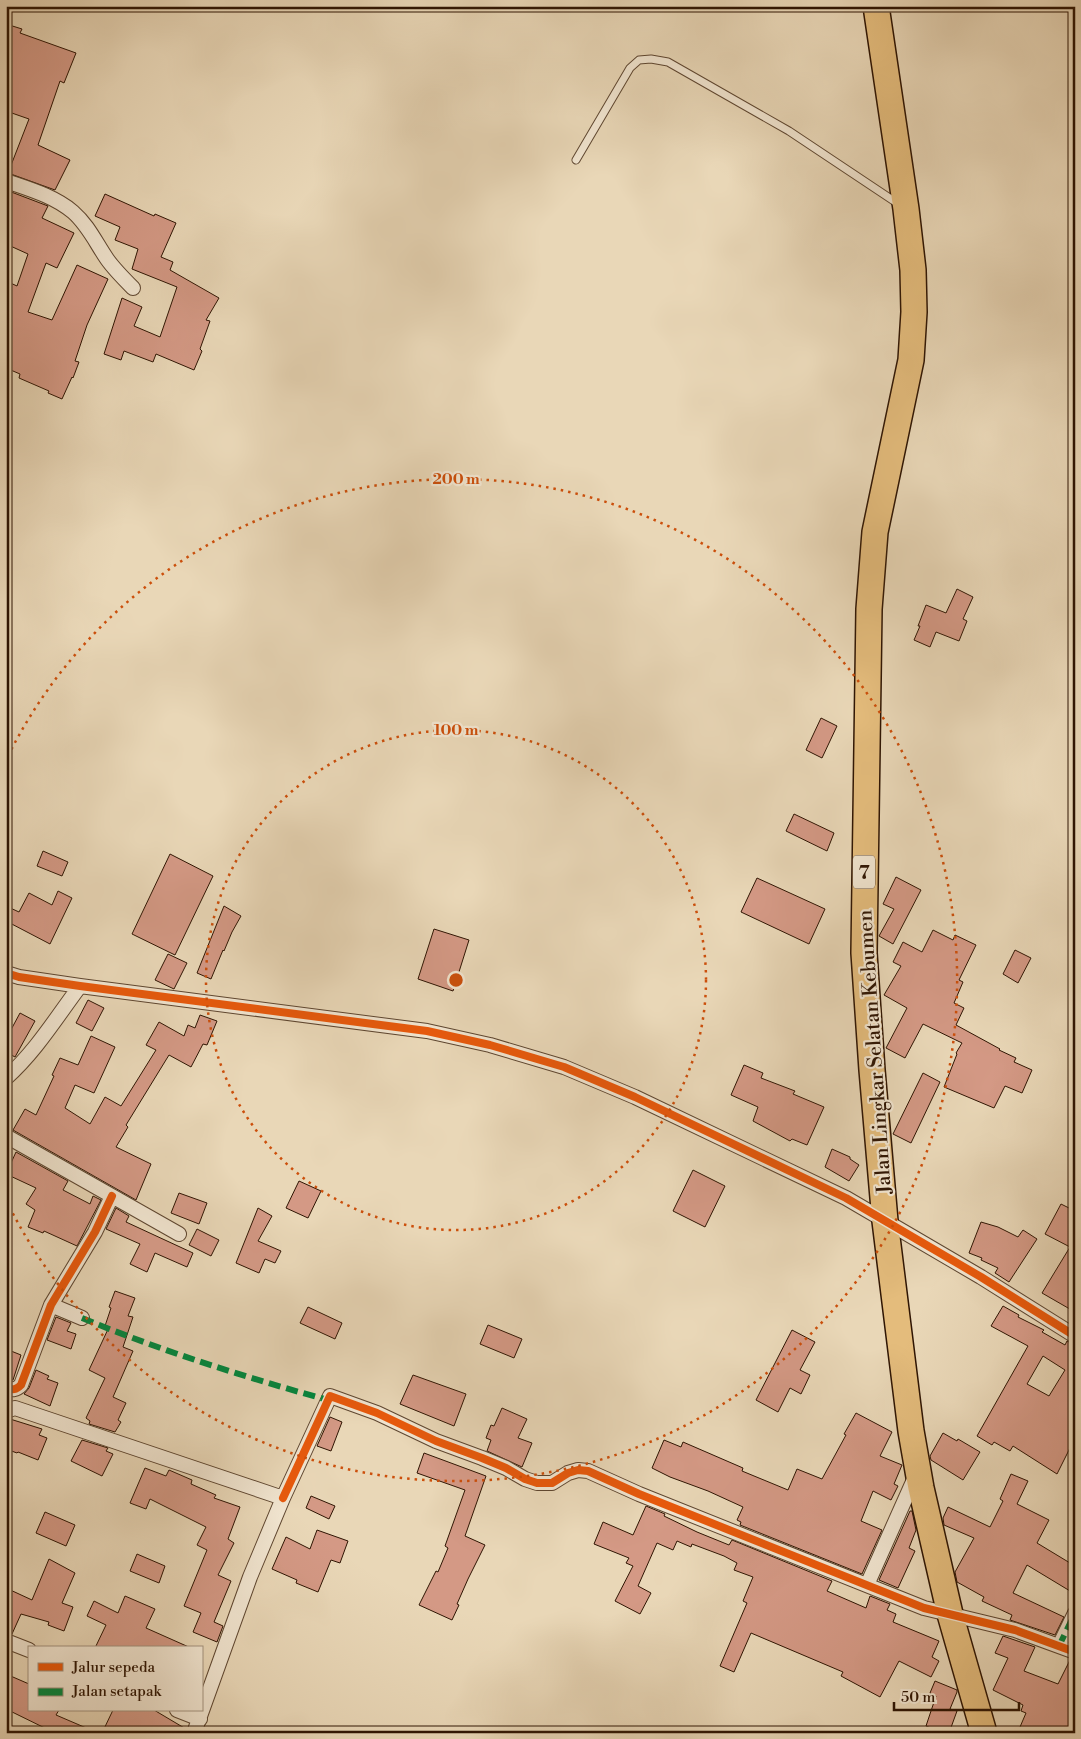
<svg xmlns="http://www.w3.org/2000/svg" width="1081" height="1739" font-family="'Libre Bodoni',serif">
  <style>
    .building { fill: #d49985; stroke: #2f1503; fill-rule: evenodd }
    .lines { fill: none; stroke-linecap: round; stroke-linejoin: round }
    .lane-casing { stroke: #5e4630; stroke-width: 9 }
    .street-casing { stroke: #5e4630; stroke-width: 16 }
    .highway-casing { stroke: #2f1503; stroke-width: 28 }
    .lane { stroke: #f1e5d0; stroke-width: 7 }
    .street { stroke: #f1e5d0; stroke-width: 14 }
    .highway { stroke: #e4bc7c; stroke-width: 25 }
    .quiet { stroke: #00873e; stroke-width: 6; stroke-dasharray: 12 6; stroke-linecap: butt }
    .cycleway-casing { stroke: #f1e5d0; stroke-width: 11 }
    .cycleway { stroke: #e8590c; stroke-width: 8 }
    .ring { fill: none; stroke: #cc4f0b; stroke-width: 2.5; stroke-dasharray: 2.5 5 }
    .labels { text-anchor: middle; stroke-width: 4.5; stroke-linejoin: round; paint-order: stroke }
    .shield { fill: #f1e5d0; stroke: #695340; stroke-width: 1 }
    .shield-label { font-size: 19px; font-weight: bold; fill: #2f1503 }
    .street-label { font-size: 20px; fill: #2f1503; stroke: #f1e5d0 }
    .centre { fill: #cc4f0b; stroke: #f1e5d0; stroke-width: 2.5 }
    .ring-label { font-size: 15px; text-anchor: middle; font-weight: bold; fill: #cc4f0b; stroke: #f1e5d0; stroke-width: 4.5; stroke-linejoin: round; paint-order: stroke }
  </style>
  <rect width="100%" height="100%" fill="#e9d7b7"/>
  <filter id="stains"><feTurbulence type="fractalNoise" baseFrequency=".004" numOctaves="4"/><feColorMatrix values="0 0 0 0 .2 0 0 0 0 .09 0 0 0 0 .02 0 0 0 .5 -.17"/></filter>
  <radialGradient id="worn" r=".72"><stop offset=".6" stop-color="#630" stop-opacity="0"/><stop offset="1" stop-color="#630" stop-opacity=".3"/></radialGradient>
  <path class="building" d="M6,24L22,29L20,33L76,53L64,83L60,81L38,145L70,160L55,190L8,173L29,119L6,111Z
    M6,190L48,206L42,218L74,233L57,268L46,263L28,312L52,320L77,265L108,279L87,325L75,361L79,362L73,378L72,377L62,399L48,393L49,391L19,378L20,374L6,368V281L17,286L28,254L6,244Z
    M105,194L154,216L155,214L176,223L161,257L173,262L170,270L219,298L206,320L210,321L200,349L202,351L194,370L156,354L153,362L124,351L121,360L104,354L122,298L142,307L134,326L160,337L177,287L132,269L138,249L115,240L120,227L95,216Z
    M957,589L973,597L963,619L967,621L959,641L936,632L930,647L914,640L920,626H918L926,605L946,613Z
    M821,718L837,726L822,758L806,750Z
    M794,814L834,833L827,851L786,831Z
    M43,851L68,862L62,876L37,866Z
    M170,854L213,876L175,955L132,934Z
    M896,877L921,890L893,944L879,936L894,909L883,904Z
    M757,878L825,909L809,944L741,912Z
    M58,891L72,898L50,944L6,921V906L19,912L29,893L52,905Z
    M224,906L241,916L232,932L224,951L223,950L211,979L197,973Z
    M434,929L469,940L453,991L418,979Z
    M933,930L953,940L955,935L976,945L959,980L963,982L954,1003L964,1008L956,1025L1000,1049L999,1050L1016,1058L1014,1062L1032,1070L1022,1093L1005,1086L994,1108L944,1087L957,1054L956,1053L962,1043L923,1024L905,1058L886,1048L907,1008L884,995L901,966L893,962L903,942L922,952Z
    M1015,950L1031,958L1018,983L1003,974Z
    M168,954L187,963L174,989L155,980Z
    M88,1000L104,1008L92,1031L76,1023Z
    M20,1013L35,1021L15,1057L6,1052V1039Z
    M200,1015L217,1021L207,1045L203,1044L191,1067L169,1055L126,1125L128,1127L116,1147L151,1164L136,1200L13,1130L25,1109L36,1115L54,1076L52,1075L60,1058L78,1065L91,1036L115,1047L94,1093L75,1085L65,1108L90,1124L105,1097L121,1106L156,1050L146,1045L159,1022L184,1036L188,1025L195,1028Z
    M744,1065L763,1073L761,1078L795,1091L793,1094L824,1107L807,1145L792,1139L790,1141L753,1121L758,1107L731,1095Z
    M923,1073L940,1082L911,1143L893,1134Z
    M832,1149L850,1157V1159L859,1165L849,1181L825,1167Z
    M16,1152L68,1181L63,1190L90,1204L93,1196L101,1200L77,1246L44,1231L43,1233L28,1227L35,1210L26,1204L36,1188L6,1174Z
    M693,1170L725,1186L705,1227L673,1211Z
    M299,1181L321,1191L308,1218L286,1208Z
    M179,1193L207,1203L199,1224L171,1213Z
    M1061,1204L1075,1211V1312L1042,1293L1070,1247L1045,1234Z
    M116,1208L129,1216L126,1222L193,1253L187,1267L155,1253L147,1272L130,1264L140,1244L106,1229Z
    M258,1208L272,1216L258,1241L281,1251L275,1263L265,1259L259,1273L236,1263Z
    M981,1222L998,1227L1018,1237L1023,1230L1037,1239L1009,1282L995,1273L998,1268L981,1260L982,1258L969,1253Z
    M197,1229L219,1240L211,1256L189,1245Z
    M115,1291L135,1298L128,1316L133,1317L123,1347L133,1351L113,1397L126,1403L118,1420L121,1422L115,1432L89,1424L90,1421L86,1418L105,1378L89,1370L109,1327L105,1326L111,1308L109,1307Z
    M1003,1306L1019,1315L1018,1317L1044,1330L1042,1332L1065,1345L1067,1341L1075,1345V1438L1057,1474L1013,1446L1010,1451L994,1442L992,1445L977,1436L1028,1346L991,1326ZM1043,1356L1065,1370L1049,1396L1027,1384Z
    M308,1307L342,1323L335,1339L300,1323Z
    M56,1317L71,1323L67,1331L76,1334L71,1349L47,1340Z
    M488,1325L522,1339L514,1358L480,1344Z
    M792,1330L815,1342L800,1370L810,1375L801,1394L790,1388L778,1412L756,1400Z
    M6,1349L21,1355L13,1380L6,1379Z
    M36,1370L49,1376L47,1379L58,1383L50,1406L24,1394L29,1388Z
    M413,1375L466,1394L454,1426L400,1404Z
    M502,1408L527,1419L518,1438L532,1443L522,1467L487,1451L491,1440L486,1438L491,1425L494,1426Z
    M856,1413L892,1432L880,1456L902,1465L894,1484L898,1486L891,1500L873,1491L861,1521L882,1530L862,1574L740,1525L741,1522L737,1520L743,1507L708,1491L670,1477L652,1468L664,1440L681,1447L683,1442L743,1468L742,1471L788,1490L797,1469L822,1479L846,1435L844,1434Z
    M330,1417L342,1422L331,1451L317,1446Z
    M10,1419L42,1429L39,1435L47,1438L38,1460L18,1452L17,1453L6,1449V1420Z
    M943,1433L957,1441L958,1439L980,1452L963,1480L931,1460L930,1456Z
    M82,1440L108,1448L106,1451L113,1454L102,1476L71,1461Z
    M424,1453L486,1476L465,1536L485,1545L468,1579L457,1604L459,1605L452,1620L419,1605L436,1571L438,1572L448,1548L445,1546L465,1490L417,1473Z
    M145,1468L166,1476L169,1470L192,1480L191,1484L216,1495L214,1498L240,1507L228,1539L234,1543L218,1575L231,1581L214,1622L223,1626L217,1642L193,1632L201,1613L184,1606L207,1550L197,1545L206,1527L150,1499L146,1509L130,1503Z
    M1011,1474L1028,1481L1017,1504L1049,1520L1037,1543L1075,1566V1594L1027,1565L1013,1593L1064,1617L1055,1635L1010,1620L1012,1615L982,1601L984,1597L957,1582L955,1572L974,1538L944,1525L943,1518L948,1507L990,1527L1003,1501L1000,1499Z
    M311,1496L335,1506L329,1519L306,1508Z
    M646,1506L665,1514L664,1516L697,1532L729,1545L732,1540L832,1581L827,1591L866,1608L870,1596L890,1604L887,1610L896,1614L893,1622L939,1641L932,1657L939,1661L931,1677L899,1661L880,1697L841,1676L843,1672L751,1633L734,1672L720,1666L747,1603L743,1601L753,1577L734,1570L737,1563L724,1556L692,1544L691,1547L677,1541L673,1550L657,1543L638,1586L651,1593L640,1614L615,1601L633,1566L626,1563L629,1558L594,1544L603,1522L633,1535Z
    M910,1511H912L916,1530L909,1548L915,1551L898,1588L879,1580Z
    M45,1512L75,1525L66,1546L36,1533Z
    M317,1530L348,1541L340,1563L331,1560L318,1592L296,1583L297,1580L272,1569L286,1537L310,1549Z
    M137,1554L165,1566L159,1583L130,1571Z
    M49,1559L75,1573L62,1603L73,1607L64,1631L48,1625L49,1622L21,1614L12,1634L6,1632V1588L32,1600Z
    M125,1596L155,1609L146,1628L191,1648H95L106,1625L87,1616L94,1601L118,1613Z
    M1003,1636L1035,1647L1024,1671L1058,1684L1070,1660L1075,1661V1733H1034L1020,1727L1026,1713L1021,1711L1023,1705L993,1690L1008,1658L995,1653Z
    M6,1674L29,1684V1710H59L56,1715L98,1733H55L6,1709Z
    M935,1681L957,1690V1692L950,1709L957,1711L949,1733H943L926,1726L936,1696L930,1693Z
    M113,1710H154L186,1729L185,1733H102Z"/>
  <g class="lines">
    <defs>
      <path id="lane" d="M576,160L630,68L639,60L651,59L668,62L789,131L900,205"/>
      <path id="street" d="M6,181C29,189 54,196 73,212C88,225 96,243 107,259C114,269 124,279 133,288
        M6,973L19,977L80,986L427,1031L490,1045L564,1067L635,1097L846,1198L981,1277L1075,1336
        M6,1078C36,1051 56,1018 80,986
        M6,1136L179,1234
        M51,1305L82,1318
        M6,1388C13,1390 16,1390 21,1385L51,1305L95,1232L112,1196
        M6,1411L15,1408L24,1411L283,1498L250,1577L194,1733
        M283,1498L330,1396L377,1413L436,1441L482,1458L506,1468L525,1479L537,1483H552L568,1473L578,1470L588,1471L639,1494L924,1608L1015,1630L1075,1652
        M867,1585L916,1475
        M6,1641L29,1650
        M1059,1646L1075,1613
        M177,1710L200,1719"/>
      <path id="highway" d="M876,6L906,209L913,270L914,312L911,360L875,532L869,609L864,953L872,1070L885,1221L911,1431L921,1488L950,1614L984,1733"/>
    </defs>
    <use href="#lane" class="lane-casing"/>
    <use href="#street" class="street-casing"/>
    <use href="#highway" class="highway-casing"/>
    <use href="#lane" class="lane"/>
    <use href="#street" class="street"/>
    <use href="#highway" class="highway"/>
    <path class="quiet" d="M82,1318C162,1351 244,1377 328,1400
      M1059,1646L1075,1613"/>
    <defs>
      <path id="cycleway" d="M6,973L19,977L80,986L427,1031L490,1045L564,1067L635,1097L846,1198L981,1277L1075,1336
        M6,1388C13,1390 16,1390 21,1385L51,1305L95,1232L112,1196
        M283,1498L330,1396L377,1413L436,1441L482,1458L506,1468L525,1479L537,1483H552L568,1473L578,1470L588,1471L639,1494L924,1608L1015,1630L1075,1652"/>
    </defs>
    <use href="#cycleway" class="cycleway-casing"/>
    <use href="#cycleway" class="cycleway"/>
  </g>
  <g class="ring">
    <circle cx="456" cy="980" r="250"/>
    <path d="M8 756A501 501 0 1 1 8 1204"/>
  </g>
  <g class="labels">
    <rect class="shield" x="853" y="855.5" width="22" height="33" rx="4"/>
    <g class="shield-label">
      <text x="864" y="879">7</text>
    </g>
    <g class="street-label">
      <text transform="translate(874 1052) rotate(-94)" y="7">Jalan Lingkar Selatan Kebumen</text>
    </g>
  </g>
  <circle cx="456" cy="980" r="8" class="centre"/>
  <g class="ring-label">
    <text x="456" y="484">200 m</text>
    <text x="456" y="735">100 m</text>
  </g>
  <rect width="1081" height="1739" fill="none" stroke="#e9d7b7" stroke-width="25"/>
  <rect x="8" y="8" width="1066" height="1724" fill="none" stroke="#2f1503" stroke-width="2.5"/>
  <rect x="12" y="12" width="1056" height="1714" fill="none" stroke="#2f1503"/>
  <rect x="28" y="1646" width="175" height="65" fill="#f1e5d0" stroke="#a3927e"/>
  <rect x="38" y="1663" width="25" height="8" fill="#e8590c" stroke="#a3927e"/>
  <text x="72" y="1672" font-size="15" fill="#2f1503">Jalur sepeda</text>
  <rect x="38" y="1688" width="25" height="8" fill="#00873e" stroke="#a3927e"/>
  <text x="72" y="1696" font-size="15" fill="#2f1503">Jalan setapak</text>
  <path d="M894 1702v8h125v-8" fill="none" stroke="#2f1503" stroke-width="2.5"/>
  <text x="901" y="1702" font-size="15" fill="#2f1503" stroke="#f1e5d0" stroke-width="4" paint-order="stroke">50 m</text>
  <rect width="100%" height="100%" filter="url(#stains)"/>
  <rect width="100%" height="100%" fill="url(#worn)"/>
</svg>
